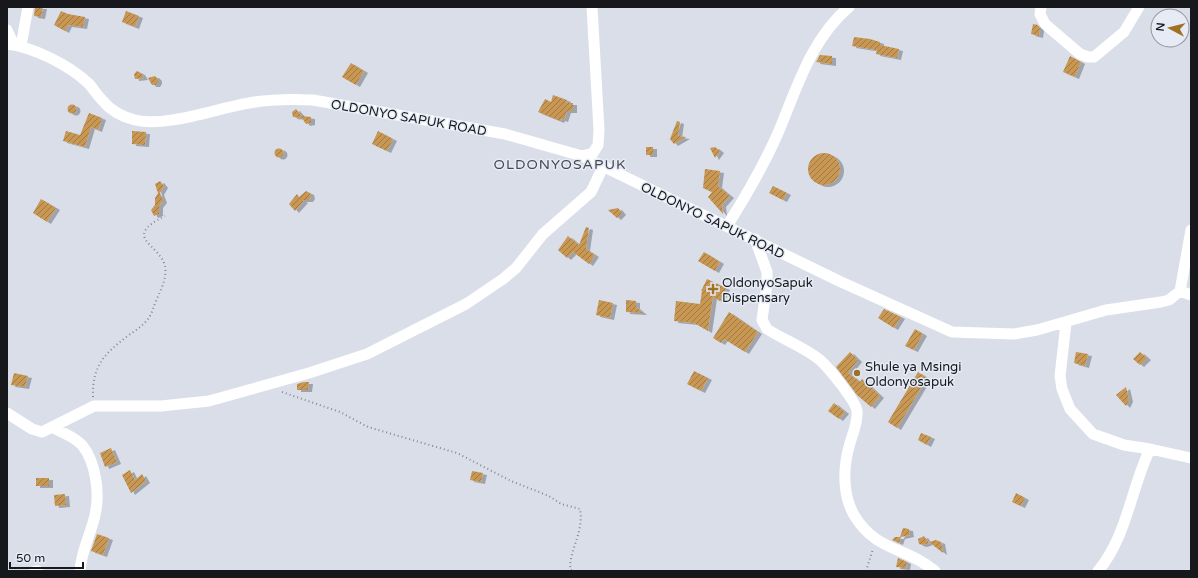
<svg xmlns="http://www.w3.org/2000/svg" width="1198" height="578" font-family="'Varela Round',sans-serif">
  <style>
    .building { fill: url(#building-hatch); filter: url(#shadow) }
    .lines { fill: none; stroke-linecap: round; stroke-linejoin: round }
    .path { stroke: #868991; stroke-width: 2; stroke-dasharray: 1 3; stroke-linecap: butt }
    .minor { stroke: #fff; stroke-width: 11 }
    .poi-dot { fill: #a07124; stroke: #e6ebf6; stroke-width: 1.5 }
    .labels { text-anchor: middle; stroke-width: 3; stroke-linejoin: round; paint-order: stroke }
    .street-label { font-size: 13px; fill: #16181b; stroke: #e6ebf6 }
    .poi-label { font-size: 13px; fill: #16181b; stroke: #e6ebf6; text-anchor: start }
    .neighbourhood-label { font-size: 14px; letter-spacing: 1px; fill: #444850; stroke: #e6ebf6 }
  </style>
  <defs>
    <pattern id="building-hatch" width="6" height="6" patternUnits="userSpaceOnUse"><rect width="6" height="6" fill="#c79752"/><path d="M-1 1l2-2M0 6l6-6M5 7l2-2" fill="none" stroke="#a17a43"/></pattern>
    <filter id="shadow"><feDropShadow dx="4" dy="2" stdDeviation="0" flood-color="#0004"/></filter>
  </defs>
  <rect width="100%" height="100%" fill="#d9dee9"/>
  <path class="building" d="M35,7H43L41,17L34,16Z
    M61,11L68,14L85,17L83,27L68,25L65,31L54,25Z
    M126,11L139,16L135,27L122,22Z
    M1033,24L1038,25L1040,29L1039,36L1031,34Z
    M854,37L870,39L880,42V45L899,49L897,58L876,54L877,50L852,46Z
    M820,55L832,56V64L816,62Z
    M1070,56L1081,62L1075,77L1063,72Z
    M351,63L364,71L356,85L342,77Z
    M137,71L141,73L144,78L135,79L134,74Z
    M155,76L158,79V82L156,85H152L148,78Z
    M553,95L567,100L566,103H573V111H567L564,120L561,119L560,121L538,112L545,99L551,102Z
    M67.5 109a4.5 4.5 0 1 1 9 0a4.5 4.5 0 1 1-9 0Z
    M296,109L302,116L311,117V123L306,124L302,118L293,117L292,112Z
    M89,113L102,118L98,130L91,127L85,147L63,141L66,131L80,135Z
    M677,121L680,122L678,136L686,137L674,144L670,139Z
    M132,131L146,132L145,145L132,144Z
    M378,131L393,139L387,151L372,144Z
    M646,147H653V155H646Z
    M715,147L720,151L715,158L710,148Z
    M274.5 153a4.5 4.5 0 1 1 9 0a4.5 4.5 0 1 1-9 0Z
    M808 169a16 16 0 1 1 32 0a16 16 0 1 1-32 0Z
    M705,169L720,171L718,186L730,196L722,205L723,214L708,197L712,192L703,188Z
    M160,181L164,186L160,193L163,201L159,206V214L154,216L151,210L155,205V198L158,193L155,184Z
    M773,186L787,193L783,200L769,193Z
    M306,191L310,193L311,197L309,200H302L304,201L295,211L289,204L297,194L299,197Z
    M41,199L56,208L47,222L33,213Z
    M618,208L622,213L617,218L608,210Z
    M586,227L589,228L586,249L595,255L589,264L573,252L567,258L558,250L568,236L579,245Z
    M704,252L720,262L715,271L698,261Z
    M707,279L726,288L720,301L713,297L708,331L694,323L674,321L676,301L700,304L702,291H701Z
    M599,300L613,303L610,318L596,315Z
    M626,300L636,301V307L643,313L626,312Z
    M884,309L901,317L894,328L878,318Z
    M729,312L758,332L745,352L724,339L721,343L713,338Z
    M915,329L923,334L914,350L905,346Z
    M850,352L858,360L848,373L860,382L862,379L880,396L871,407L857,395L836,367Z
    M1076,352L1088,354L1085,366L1074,363Z
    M1140,352L1147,358L1140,365L1133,359Z
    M694,371L708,378L701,391L687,384Z
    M918,372L927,378L897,428L888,422Z
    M14,373L28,376L25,387L11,385Z
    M304,382H309L308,390H297V384Z
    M1126,387L1129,400L1126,406L1116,395Z
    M834,403L845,412L839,419L828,411Z
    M921,433L931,437L927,445L918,440Z
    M111,448L117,462L105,467L100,453Z
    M130,470L135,480L142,474L146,481L131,493L122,475Z
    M472,471L483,473L481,482L470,480Z
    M36,478H49V486H36Z
    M1016,493L1025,498L1021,506L1012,502Z
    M65,494L66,505L55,506L54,495Z
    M903,528L909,529L910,535L901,537L899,543L892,540L895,537H900Z
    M97,534L109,538L103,555L91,551Z
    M924,536L929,543L923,545L919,544L918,539Z
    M936,540L941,542L943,553L929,542Z
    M898,558L907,562L906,568L896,567Z"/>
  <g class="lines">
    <path class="path" d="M282,392L340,412L368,427L457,453L511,481L549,496L561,504L580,509C584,529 572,546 570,565L571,570L575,571
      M93,397C92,365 105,353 129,335C139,328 149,322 153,309C157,296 168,280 165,266C159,243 121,238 165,216
      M866,571L873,549"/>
    <path class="minor" d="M1041,7L1040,14L1045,24L1080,54L1088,57H1094L1124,32L1139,7
      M7,30L14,45
      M7,44C33,47 69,65 88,83C93,88 97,95 102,100C110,110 123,117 135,120C165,128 218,108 249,103C270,99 292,99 313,100L505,134L582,156L839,281L952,332L1014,334L1037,330L1106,310L1161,302L1169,300L1180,291L1191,230
      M21,46L28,7
      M582,156L593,153L598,145L599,130L592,7
      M727,226C746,196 764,165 778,133C797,88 811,39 849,7
      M755,239L767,272V284L762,320L767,329C784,340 804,347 820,360C828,367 856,401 857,411C858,421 853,434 850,443C843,466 842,494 854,515C876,552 907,547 935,571
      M1180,291L1191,295
      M1066,323L1060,376L1062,389L1070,409L1093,434L1124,445L1150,449
      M7,413L32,429L42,432L94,406H161L209,401L309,373L367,354L466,304L503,279L516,268L543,234L591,192L603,167
      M53,428C62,432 75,437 82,445C96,462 100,494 95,515C91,534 81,551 80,571
      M35,571H38
      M1098,571C1127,537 1131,488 1150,449L1191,458"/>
  </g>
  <g class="poi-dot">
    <path d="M711 283h4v4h4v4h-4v4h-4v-4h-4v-4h4z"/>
    <circle cx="857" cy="373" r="4"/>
  </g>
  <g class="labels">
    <g class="street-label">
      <text transform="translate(409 117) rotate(10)" y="5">OLDONYO SAPUK ROAD</text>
      <text transform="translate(713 220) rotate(26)" y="5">OLDONYO SAPUK ROAD</text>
    </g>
    <g class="poi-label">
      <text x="722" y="287">OldonyoSapuk<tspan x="722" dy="15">Dispensary</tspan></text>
      <text x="865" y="371">Shule ya Msingi<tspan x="865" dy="15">Oldonyosapuk</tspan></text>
    </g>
    <g class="neighbourhood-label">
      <text x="560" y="169">OLDONYOSAPUK</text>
    </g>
  </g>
  <rect width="1198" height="578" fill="none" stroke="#16181b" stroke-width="16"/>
  <g transform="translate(1170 28) rotate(277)"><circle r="19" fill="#e6ebf6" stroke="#93979e"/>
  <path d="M0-3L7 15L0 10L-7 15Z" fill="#a07124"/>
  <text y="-6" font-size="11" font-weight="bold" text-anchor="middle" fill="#16181b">N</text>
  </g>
  <path d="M10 562v6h73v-6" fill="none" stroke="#16181b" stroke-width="2"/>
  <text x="16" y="562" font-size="12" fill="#16181b" stroke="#e6ebf6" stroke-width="3" paint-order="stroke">50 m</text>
</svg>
